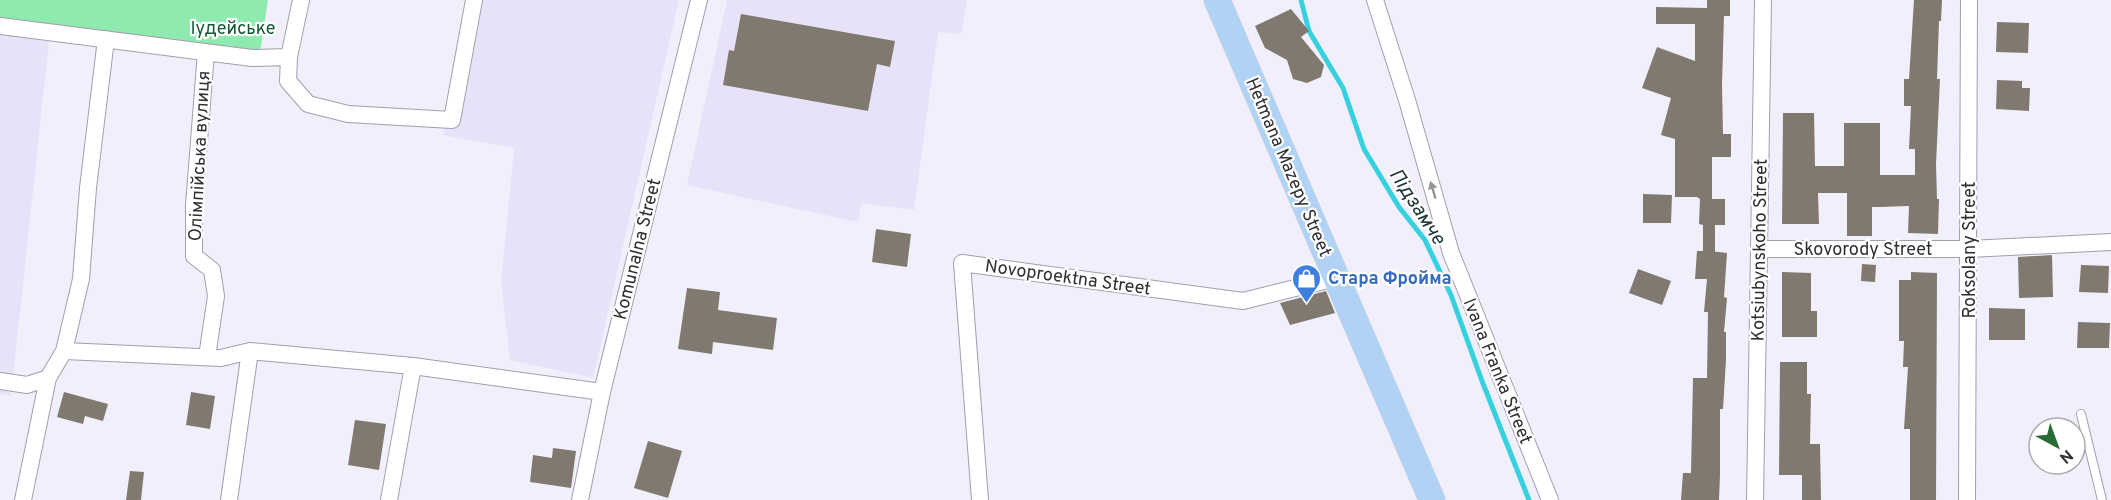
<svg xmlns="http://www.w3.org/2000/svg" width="2111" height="500" font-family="Overpass,sans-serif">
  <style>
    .built { fill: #e7e2f7 }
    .green { fill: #8eeaae }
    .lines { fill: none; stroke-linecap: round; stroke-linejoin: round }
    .stream { stroke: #36d0de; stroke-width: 5 }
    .building { fill: #80796f }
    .lane-casing { stroke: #a19fab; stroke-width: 10 }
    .street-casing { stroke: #a19fab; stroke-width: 18 }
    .primary-casing { stroke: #d1d1d2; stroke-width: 27 }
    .lane { stroke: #fff; stroke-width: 8 }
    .street { stroke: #fff; stroke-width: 16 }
    .primary { stroke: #b0d3f5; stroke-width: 26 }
    .oneway { fill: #979699 }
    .labels { text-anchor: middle; stroke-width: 4.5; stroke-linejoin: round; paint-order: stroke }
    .park-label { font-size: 18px; fill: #125832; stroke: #fff }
    .street-label { font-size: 18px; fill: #2f2e33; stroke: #fff }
    .shop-label { font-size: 18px; font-weight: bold; fill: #366cbe; stroke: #fff; text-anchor: start }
    .water-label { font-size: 20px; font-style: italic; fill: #20383b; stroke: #fff }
  </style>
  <rect width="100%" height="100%" fill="#f2effd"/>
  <path class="built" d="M475,0H679L593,378L510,360L501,281L514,148L443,135Z
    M727,0H967L961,34L938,32L914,210L861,203L858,222L687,185Z
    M0,31L49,42L11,396L0,394Z"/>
  <path class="green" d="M0,0H268L259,60L0,20Z"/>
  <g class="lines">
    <path class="stream" d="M1301,0L1309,31L1343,88L1364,149L1399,207L1425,240L1451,295L1482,381L1529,500"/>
  </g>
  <path class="building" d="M1707,0H1730V16H1724L1722,85L1723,134H1731V157H1712V199H1725V225H1715V252L1710,251L1727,253L1724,297L1727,298L1724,332H1726V359L1723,409H1720V475L1719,500H1681L1683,473H1691L1693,378H1707L1708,312H1704L1707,279H1695L1697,251H1703V225L1699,224L1700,199L1697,197H1675V139L1661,135L1671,98L1642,88L1657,47L1695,61V24H1656V7L1707,8Z
    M1914,0H1942L1941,21H1939L1937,79H1940L1936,164L1937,199H1939L1938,234L1908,233L1909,206L1880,207H1872V236H1847V193H1818L1819,224H1782L1783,113H1814L1815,166H1844V123H1880V175H1915V149H1909L1911,106H1904V79H1909Z
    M1291,9L1309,31L1301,37L1324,65L1321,77L1307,83L1293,79L1287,60L1265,48L1255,26Z
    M741,14L895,41L890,67L877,64L868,111L723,85L729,50L734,51Z
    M1997,22L2029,23L2028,53L1996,52Z
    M1997,80L2022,81V88H2030L2029,111L1996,109Z
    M1643,194L1672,195L1671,223H1643Z
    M876,229L911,234L907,267L872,262Z
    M2052,255L2053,297L2019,298L2018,257Z
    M1862,264L1876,265L1875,282L1861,281Z
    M2081,265L2109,266L2108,293L2079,292Z
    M1638,269L1671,281L1662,305L1629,293Z
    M1782,272L1811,273V311H1817V337H1782Z
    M1911,272L1937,273L1936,500H1910V429H1904L1908,367H1903L1904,341H1899V280H1911Z
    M687,288L720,292L718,310L777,318L773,350L713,342L712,354L678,349Z
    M1326,291L1335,313L1290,325L1280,303Z
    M1989,308L2025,309V340H1989Z
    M2078,322L2110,323L2109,348H2077Z
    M1780,362H1807V394H1811L1810,444H1820L1821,500H1802V475H1779Z
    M64,392L108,404L103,421L85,416L83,424L57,417Z
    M191,392L215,396L210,429L186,425Z
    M355,420L386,424L379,470L348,465Z
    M648,441L682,451L668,498L634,488Z
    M553,448L576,451L571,488L530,482L533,455L552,458Z
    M130,471L144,472L141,500H126Z"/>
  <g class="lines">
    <defs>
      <path id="lane" d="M2081,414L2102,500"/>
      <path id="street" d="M301,0L289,57L288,81L308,104L348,114L452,120L474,0
        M1375,0L1407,100L1451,253L1550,500
        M0,26L252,58L289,57
        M206,52L194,205V256L212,270L216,296L207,357
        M1760,249H1969L2111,242
        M64,351L221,358L250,351L413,366L602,392
        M0,381L27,385L48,378
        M23,500L48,378L64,351L81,279L88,188L106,39
        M229,500L250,351
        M389,500L413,366
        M580,500L602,392L699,0
        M980,500L962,263L1243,301L1336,278
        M1755,500L1763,0
        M1967,500L1969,0"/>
      <path id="primary" d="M1217,0L1432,500"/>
    </defs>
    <use href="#lane" class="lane-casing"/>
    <use href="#street" class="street-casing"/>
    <use href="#primary" class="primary-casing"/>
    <use href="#lane" class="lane"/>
    <use href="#street" class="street"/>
    <use href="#primary" class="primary"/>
  </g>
  <defs><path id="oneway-solid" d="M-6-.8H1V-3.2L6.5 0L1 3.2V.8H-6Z" transform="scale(1.5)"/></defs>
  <use class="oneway" href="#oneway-solid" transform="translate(1433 190) rotate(-106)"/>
  <defs>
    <symbol id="shop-pin" viewBox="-11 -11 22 30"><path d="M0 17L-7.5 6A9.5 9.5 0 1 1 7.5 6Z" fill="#3f7fe0" stroke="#fff"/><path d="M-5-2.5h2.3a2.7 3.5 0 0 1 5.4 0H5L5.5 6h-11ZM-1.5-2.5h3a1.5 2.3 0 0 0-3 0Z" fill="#fff"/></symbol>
  </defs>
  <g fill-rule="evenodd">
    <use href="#shop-pin" x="1290" y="262" width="33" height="45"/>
  </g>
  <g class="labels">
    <g class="park-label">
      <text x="233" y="34">Іудейське</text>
    </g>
    <g class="street-label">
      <text transform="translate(199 156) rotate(-87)" y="6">Олімпійська вулиця</text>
      <text transform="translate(1289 167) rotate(67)" y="6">Hetmana Mazepy Street</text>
      <text transform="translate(637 249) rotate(-76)" y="6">Komunalna Street</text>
      <text x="1863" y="255">Skovorody Street</text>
      <text transform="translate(1759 250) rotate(-89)" y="6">Kotsiubynskoho Street</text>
      <text transform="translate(1969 250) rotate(-90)" y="6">Roksolany Street</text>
      <text transform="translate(1068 277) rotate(8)" y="6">Novoproektna Street</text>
      <text transform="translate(1498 371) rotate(68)" y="6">Ivana Franka Street</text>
    </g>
    <g class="shop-label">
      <text x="1328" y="284">Стара Фройма</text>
    </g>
    <g class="water-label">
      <text transform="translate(1418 206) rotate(57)" y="7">Підзамче</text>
    </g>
  </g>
  <g transform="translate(2057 446) rotate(139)"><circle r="28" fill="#ffffff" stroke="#acabad" stroke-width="1.5"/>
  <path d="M0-4.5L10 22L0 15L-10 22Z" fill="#286b36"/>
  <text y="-9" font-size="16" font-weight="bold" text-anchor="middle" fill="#2f2e33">N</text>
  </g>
</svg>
